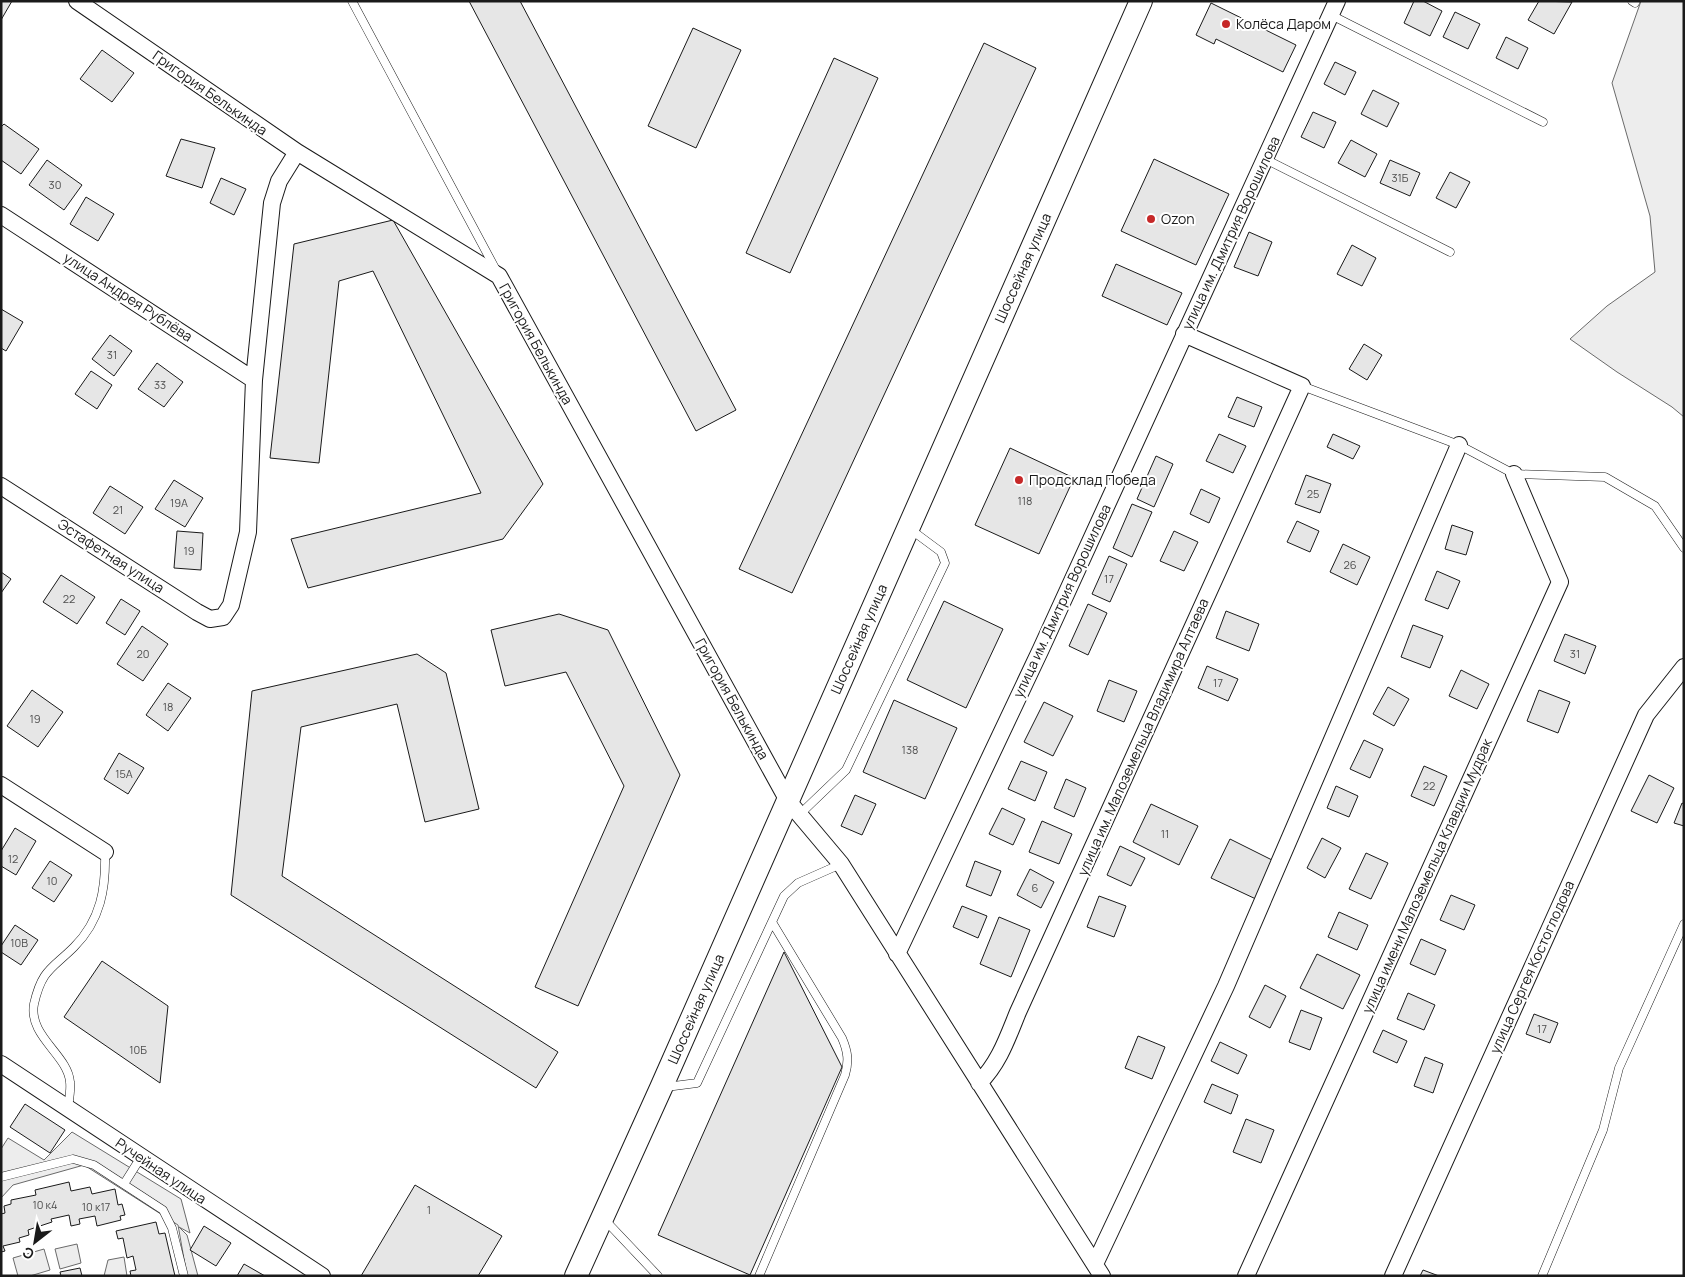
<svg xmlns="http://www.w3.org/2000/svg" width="1685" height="1277" font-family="Manrope,sans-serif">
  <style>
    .built { fill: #ededed; stroke: #6a6a6a }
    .building { fill: #e6e6e6; stroke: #1a1a1a }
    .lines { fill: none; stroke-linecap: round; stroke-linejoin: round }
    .lane-casing { stroke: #1a1a1a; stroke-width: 9 }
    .street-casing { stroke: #1a1a1a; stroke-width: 18 }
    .secondary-casing { stroke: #1a1a1a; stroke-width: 24 }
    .lane { stroke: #fff; stroke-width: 8 }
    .street { stroke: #fff; stroke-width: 16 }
    .secondary { stroke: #fff; stroke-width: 22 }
    .poi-dot { fill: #c62828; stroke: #fff; stroke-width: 2 }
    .labels { text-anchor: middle; stroke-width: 4; stroke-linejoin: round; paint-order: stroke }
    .number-label { font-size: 11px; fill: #4d4d4d }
    .poi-label { font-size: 14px; fill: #1a1a1a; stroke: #fff; text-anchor: start }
    .street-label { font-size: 14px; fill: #1a1a1a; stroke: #fff }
  </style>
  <rect width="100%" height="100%" fill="#fff"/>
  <path class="built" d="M1641,1H1684V417L1672,407L1617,372L1570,339L1607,306L1655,272L1650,216L1612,83Z
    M72,1132L181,1199L190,1233L179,1227L187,1235L198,1276H187L178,1225L84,1165L13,1185L1,1198V1149L8,1138L44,1160Z
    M77,1244L81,1263L60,1269L55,1249Z
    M44,1249L50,1270L30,1276H18L13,1258Z
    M124,1257L127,1276H104L108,1260Z"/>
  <path class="building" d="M1,1H12L1,20Z
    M469,1H520L736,410L696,431Z
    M1414,1H1423L1442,11L1430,36L1404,23Z
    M1539,1L1572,2L1554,34L1528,20Z
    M1211,3L1296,45L1283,72L1216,39L1214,44L1196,35Z
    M1455,12L1480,24L1468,49L1443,37Z
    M693,28L741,50L696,148L648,126Z
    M1506,37L1528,48L1518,69L1496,58Z
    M984,43L1036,68L792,593L739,569Z
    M102,50L134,73L112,102L80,79Z
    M834,58L878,78L790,273L746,253Z
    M1335,62L1356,72L1345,95L1324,84Z
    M1373,90L1399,103L1387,127L1361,114Z
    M1313,112L1336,122L1324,148L1301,137Z
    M4,124L39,149L21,174L1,160V127Z
    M181,139L215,148L202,188L166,176Z
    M1351,140L1377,154L1365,177L1338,163Z
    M1154,159L1229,194L1196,265L1121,231Z
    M47,160L82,185L64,210L29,185Z
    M1390,160L1420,173L1410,196L1380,183Z
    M1450,172L1470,182L1456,208L1436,198Z
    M221,178L246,189L234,215L210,203Z
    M86,197L114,214L98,241L70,224Z
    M393,220L543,484L503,539L308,588L291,539L481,493L373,271L339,281L319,463L270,458L294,244Z
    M1249,232L1272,242L1258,276L1234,267Z
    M1352,245L1376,258L1362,286L1337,274Z
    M1116,264L1182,293L1167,325L1102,296Z
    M1,309L23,322L6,351L1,348Z
    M110,335L132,351L114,376L92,359Z
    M1364,344L1382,355L1367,380L1349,369Z
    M157,363L183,382L164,407L138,389Z
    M91,371L112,385L97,409L75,394Z
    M1237,397L1262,407L1254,427L1228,417Z
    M1219,434L1246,446L1233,473L1206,461Z
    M1333,434L1360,446L1353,459L1327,447Z
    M1010,448L1074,478L1039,554L975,525Z
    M1156,456L1173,464L1154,507L1137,499Z
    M1306,475L1331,484L1320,513L1295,504Z
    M174,480L203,498L185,527L155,509Z
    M110,486L143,507L125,534L93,513Z
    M1201,489L1220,498L1209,523L1190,514Z
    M1132,504L1152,512L1132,557L1113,548Z
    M1297,521L1319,531L1310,552L1287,542Z
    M1452,525L1473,532L1466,555L1445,549Z
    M177,531L203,533L201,570L174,568Z
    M1174,531L1198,542L1184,571L1160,561Z
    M1343,544L1370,557L1357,585L1330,572Z
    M1109,556L1127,564L1110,602L1092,594Z
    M1437,571L1460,581L1448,609L1425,600Z
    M1,572L11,579L1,593Z
    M61,575L95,597L77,624L43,602Z
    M121,599L140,611L125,635L106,623Z
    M944,601L1003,629L966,708L907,680Z
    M1088,604L1107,613L1088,655L1069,646Z
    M1226,611L1259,624L1249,651L1216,638Z
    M559,614L608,630L680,775L578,1006L535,987L624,786L566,672L505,686L491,630Z
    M1413,625L1443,636L1430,668L1401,657Z
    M142,626L168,644L143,681L117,664Z
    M1565,634L1596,646L1585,674L1554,661Z
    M417,654L446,673L479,809L425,822L397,704L301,727L282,876L558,1052L536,1088L231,895L252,691Z
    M1207,666L1238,679L1228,701L1198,688Z
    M1461,670L1489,684L1477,709L1449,696Z
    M1109,680L1137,691L1124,722L1097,711Z
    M168,683L191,698L168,731L146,715Z
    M1388,687L1409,699L1394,726L1373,714Z
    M32,690L63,712L38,747L7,726Z
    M1539,690L1570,702L1558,733L1527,721Z
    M894,700L957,728L925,799L863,772Z
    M1044,702L1073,716L1053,756L1024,742Z
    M1364,740L1383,749L1370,778L1350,769Z
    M119,753L144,768L128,794L104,779Z
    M1021,761L1047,772L1035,801L1008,789Z
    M1424,766L1447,776L1434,806L1411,796Z
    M1649,775L1674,788L1657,823L1631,811Z
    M1066,779L1086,788L1074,817L1054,808Z
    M1336,786L1358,796L1349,817L1327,808Z
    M855,795L876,804L862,835L841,826Z
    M1682,803L1684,804V826L1674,823Z
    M1151,804L1198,826L1179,865L1133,842Z
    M1002,808L1025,819L1013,845L989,834Z
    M1042,821L1072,834L1059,864L1029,852Z
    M15,828L36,841L16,875L1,866V851Z
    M1322,838L1341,848L1325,878L1307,868Z
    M1230,839L1276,862L1258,900L1211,878Z
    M1120,846L1145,858L1131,886L1107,875Z
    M1366,853L1388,863L1371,899L1349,889Z
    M50,861L72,875L54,902L32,888Z
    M975,861L1001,871L991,896L966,886Z
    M1030,869L1054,882L1041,908L1017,895Z
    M1451,895L1475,905L1464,930L1440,920Z
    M1099,896L1126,906L1114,937L1087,927Z
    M962,906L987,916L978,938L953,927Z
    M1339,912L1368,925L1357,950L1328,937Z
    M999,917L1030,930L1011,977L980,964Z
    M15,925L38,940L21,965L1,952V946Z
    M1421,939L1446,950L1435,975L1410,964Z
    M784,952L842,1067L750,1275L658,1235Z
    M1317,954L1360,975L1343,1009L1300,988Z
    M102,961L168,1006L160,1083L64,1017Z
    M1265,985L1286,996L1270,1028L1249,1017Z
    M1408,993L1435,1005L1424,1030L1397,1019Z
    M1301,1010L1322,1018L1310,1050L1289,1042Z
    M1534,1014L1558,1023L1550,1043L1526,1034Z
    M1383,1030L1407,1041L1397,1063L1373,1052Z
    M1138,1036L1165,1047L1152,1079L1125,1068Z
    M1220,1042L1247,1055L1238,1074L1211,1061Z
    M1425,1057L1443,1064L1433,1093L1414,1086Z
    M1212,1084L1238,1095L1231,1114L1204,1102Z
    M25,1104L65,1130L50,1153L10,1127Z
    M1246,1119L1274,1130L1261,1163L1233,1152Z
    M69,1182L71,1191L90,1187L92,1194L115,1189L118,1205L122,1204L125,1215L120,1216L121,1220L97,1226L95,1216L79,1219L80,1224L71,1226L69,1215L51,1219L52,1222L28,1230L29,1235L19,1238L20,1242L3,1246L5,1251L1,1252V1214L5,1213L4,1206L11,1204V1200L36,1195L35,1190Z
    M415,1185L502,1236L478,1276H361Z
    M156,1222L159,1234L165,1233L175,1276H131L130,1271L136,1270L133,1256L127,1258L123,1238L118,1239L116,1231Z
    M204,1226L231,1243L216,1266L190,1250Z
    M244,1264L265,1276H237Z
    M80,1268L82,1276H61L60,1272Z
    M1423,1270L1439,1276H1420Z"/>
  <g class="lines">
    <defs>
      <path id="lane" d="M352,1L496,270
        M1632,1L1635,3
        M1331,15L1543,122
        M1265,159L1450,252
        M1302,386L1459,445L1514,474L1605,477L1655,506L1684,548
        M799,815L846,770L945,563L941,552L910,529
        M666,1087L697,1083L784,896L798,883L841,864
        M68,1108C69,1100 71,1090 70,1082C68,1055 28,1036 34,1004C42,969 52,969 74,947C101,920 106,888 105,852
        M1,1177L73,1159L94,1165L163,1210L172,1228L184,1276
        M124,1184L141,1157
        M604,1219L658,1276
        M759,1276L845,1075C849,1061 848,1052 842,1038L772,922
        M1542,1276L1603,1130L1619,1068L1684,924"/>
      <path id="street" d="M77,1L297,152L499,276L788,801L841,864L1102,1276
        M1,215L254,380
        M1,486L197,612L210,619L223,617L231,605L248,532L254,380L272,203L279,181L297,152
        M1,785L105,852
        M897,954L1041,649L1337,1
        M1,1064L322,1276
        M979,1083C999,1063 1007,1039 1018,1012L1302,386L1184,334
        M1095,1264L1226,986L1459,445
        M1246,1276L1560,582L1514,474
        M1393,1276L1646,715L1684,667"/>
      <path id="secondary" d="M576,1276L661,1088L1141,1"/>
    </defs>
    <use href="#lane" class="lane-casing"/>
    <use href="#street" class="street-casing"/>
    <use href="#secondary" class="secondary-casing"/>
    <use href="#lane" class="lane"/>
    <use href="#street" class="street"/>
    <use href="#secondary" class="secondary"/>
  </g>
  <g class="poi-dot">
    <circle cx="1226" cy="24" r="5"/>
    <circle cx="1151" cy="219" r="5"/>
    <circle cx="1019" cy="480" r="5"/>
  </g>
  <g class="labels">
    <g class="number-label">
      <text x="1400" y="182">31Б</text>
      <text x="55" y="189">30</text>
      <text x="112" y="359">31</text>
      <text x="160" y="389">33</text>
      <text x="1313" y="498">25</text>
      <text x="1025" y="505">118</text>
      <text x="179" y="507">19А</text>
      <text x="118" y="514">21</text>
      <text x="189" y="555">19</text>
      <text x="1350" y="569">26</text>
      <text x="1109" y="583">17</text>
      <text x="69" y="603">22</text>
      <text x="143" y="658">20</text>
      <text x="1575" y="658">31</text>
      <text x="1218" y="687">17</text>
      <text x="168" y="711">18</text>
      <text x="35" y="723">19</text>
      <text x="910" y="754">138</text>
      <text x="124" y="778">15А</text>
      <text x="1429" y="790">22</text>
      <text x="1165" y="838">11</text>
      <text x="13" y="863">12</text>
      <text x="52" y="885">10</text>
      <text x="1035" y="892">6</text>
      <text x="19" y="947">10В</text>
      <text x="1542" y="1033">17</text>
      <text x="138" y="1054">10Б</text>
      <text x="45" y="1209">10 к4</text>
      <text x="96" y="1211">10 к17</text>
      <text x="429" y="1214">1</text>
    </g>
    <g class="poi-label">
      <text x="1236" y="29">Колёса Даром</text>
      <text x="1161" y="224">Ozon</text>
      <text x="1029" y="485">Продсклад Победа</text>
    </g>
    <g class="street-label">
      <text transform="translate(210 93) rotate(35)" y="5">Григория Белькинда</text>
      <text transform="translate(1231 233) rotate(-65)" y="5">улица им. Дмитрия Ворошилова</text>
      <text transform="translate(1023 268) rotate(-66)" y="5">Шоссейная улица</text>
      <text transform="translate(128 297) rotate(33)" y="5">улица Андрея Рублёва</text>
      <text transform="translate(536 344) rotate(61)" y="5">Григория Белькинда</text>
      <text transform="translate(111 556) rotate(33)" y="5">Эстафетная улица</text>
      <text transform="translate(1062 601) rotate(-65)" y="5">улица им. Дмитрия Ворошилова</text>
      <text transform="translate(859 639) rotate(-66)" y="5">Шоссейная улица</text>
      <text transform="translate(732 699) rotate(61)" y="5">Григория Белькинда</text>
      <text transform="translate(1143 737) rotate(-66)" y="5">улица им. Малоземельца Владимира Алтаева</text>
      <text transform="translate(1427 876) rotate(-66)" y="5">улица имени Малоземельца Клавдии Мудрак</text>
      <text transform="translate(1532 967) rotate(-66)" y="5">улица Сергея Костоглодова</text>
      <text transform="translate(696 1009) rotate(-66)" y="5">Шоссейная улица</text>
      <text transform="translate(161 1171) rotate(34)" y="5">Ручейная улица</text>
    </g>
  </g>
  <rect width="1685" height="1277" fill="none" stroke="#1a1a1a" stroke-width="5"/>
  <g transform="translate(35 1242) rotate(211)" stroke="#ffffff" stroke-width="4" paint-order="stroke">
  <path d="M0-4L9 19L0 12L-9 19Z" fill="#1a1a1a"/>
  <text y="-8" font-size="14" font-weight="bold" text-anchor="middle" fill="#1a1a1a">С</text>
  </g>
</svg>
